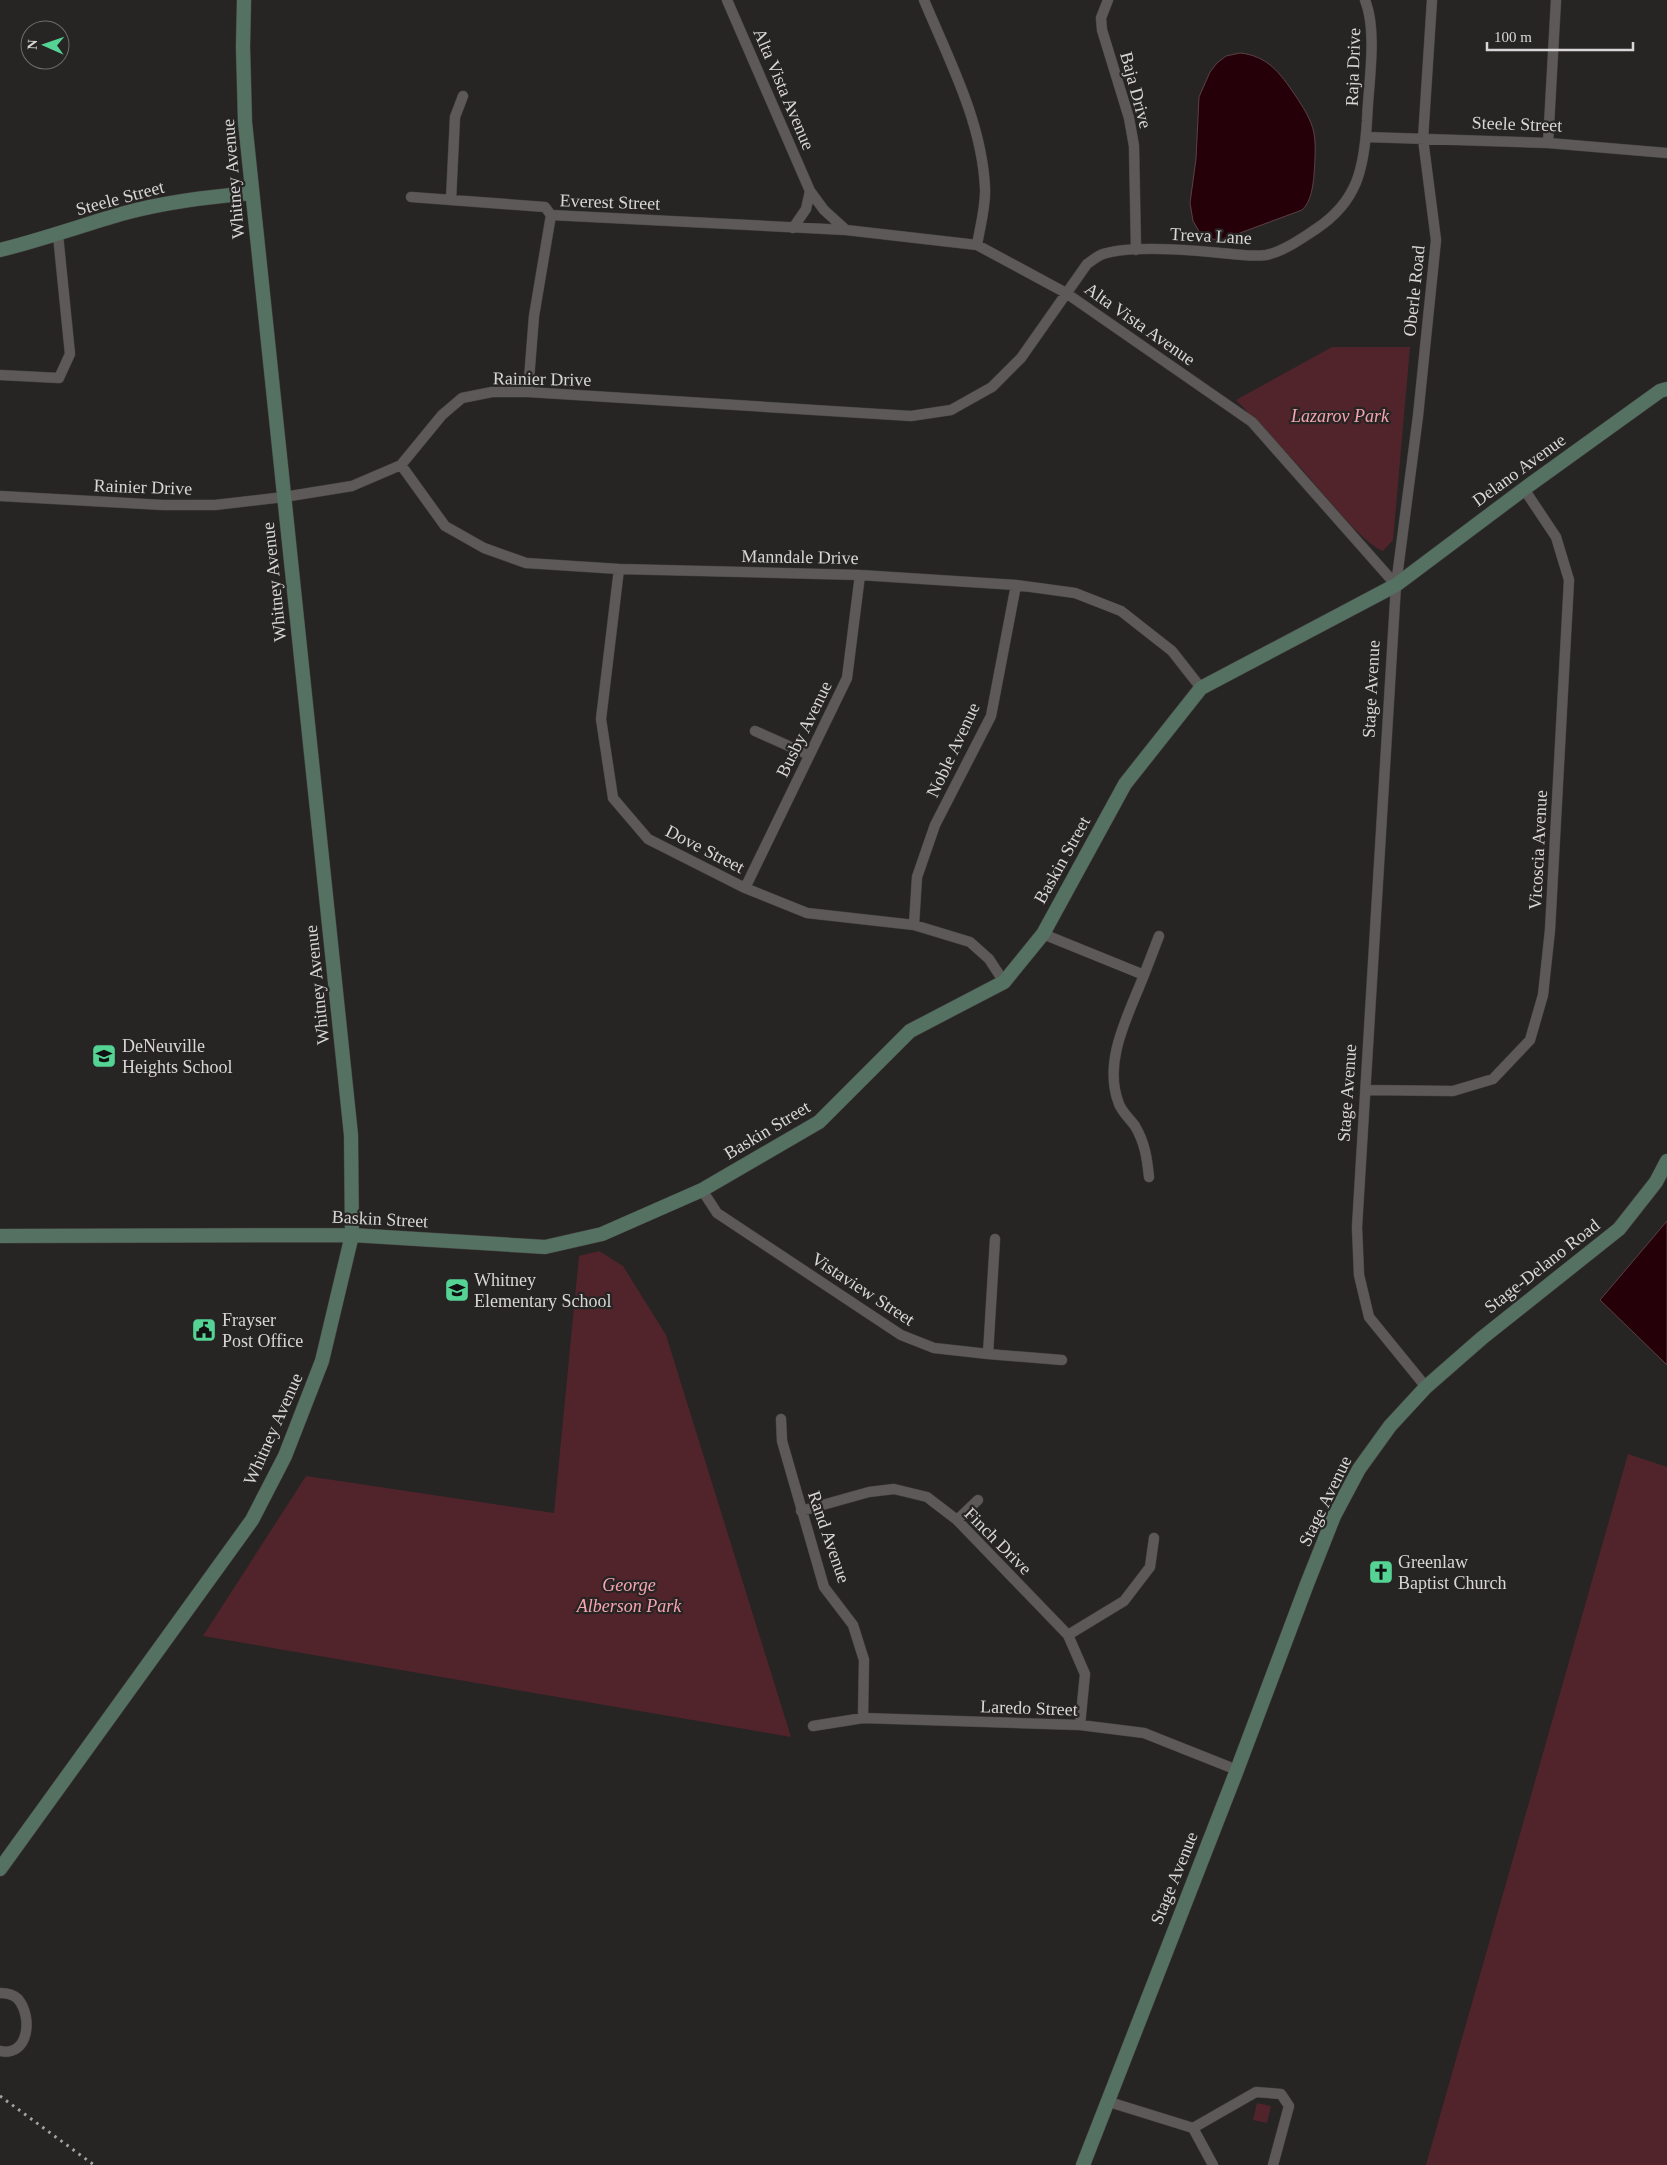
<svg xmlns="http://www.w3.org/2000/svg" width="1667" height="2165" font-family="Georgia,serif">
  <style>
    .green { fill: #51242c }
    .water { fill: #260008; stroke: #5b4046 }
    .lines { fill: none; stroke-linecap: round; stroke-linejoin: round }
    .street-casing { stroke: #444141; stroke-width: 11 }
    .secondary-casing { stroke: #444141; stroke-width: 15 }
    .street { stroke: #5d5959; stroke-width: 10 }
    .secondary { stroke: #547162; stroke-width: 14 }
    .rail { stroke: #a4a2a2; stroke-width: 3; stroke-dasharray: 2.5 5; stroke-linecap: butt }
    .labels { text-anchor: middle; stroke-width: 4.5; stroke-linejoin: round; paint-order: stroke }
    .street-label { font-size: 18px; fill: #d8d6d6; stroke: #272424 }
    .park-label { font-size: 18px; font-style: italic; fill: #f6a4b0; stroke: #272424 }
    .poi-label { font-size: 18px; fill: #d8d6d6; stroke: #272424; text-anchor: start }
  </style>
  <rect width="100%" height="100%" fill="#272424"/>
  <path class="green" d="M1332,347H1410L1393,540L1383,551C1362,544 1315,483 1297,464C1277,442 1256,421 1236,400Z
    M599,1251L623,1266L666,1335L791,1737L203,1636L306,1476L554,1513L579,1256Z
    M1628,1454L1667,1467V2165H1426Z
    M1257,2103L1271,2106L1267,2123L1253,2120Z"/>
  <path class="water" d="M1240,53C1268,56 1280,73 1295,95C1303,107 1311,119 1314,133C1316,146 1315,161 1314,175C1313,186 1311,202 1302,210L1221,240L1203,238L1193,221L1190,203L1196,159L1199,97L1210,72L1217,63L1226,56Z
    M1667,1221V1365L1600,1300Z"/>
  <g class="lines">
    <defs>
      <path id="street" d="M727,0L810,191L824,210L846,230
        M924,0C949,60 982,122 985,188C986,206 980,227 977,245
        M1108,0L1101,18L1102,30L1129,118L1134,146L1136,250
        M1366,137L1548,143L1667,153
        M1548,143L1556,0
        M411,197L545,207L551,215
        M451,200L455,117L463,96
        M551,215L846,230L977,245L1066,293L1252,422L1396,585
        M793,228L806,209L810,191
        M0,375L59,378L70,354L58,235
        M528,392L534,316L551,215
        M401,465L445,526L484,548L526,563L619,569L860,575L1016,585L1075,593L1121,611L1172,651L1201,688
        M0,496L163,505H215L284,497L352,486L401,465L442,415L462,398L492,392H528L911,416L951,410L992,387L1021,358L1087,264C1092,261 1097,256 1103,254C1131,245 1191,250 1221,253C1236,254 1250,257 1266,255C1283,252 1302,238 1316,229C1358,201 1364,168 1367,121C1368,86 1378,32 1365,0
        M619,569L601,719L613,798L648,839L745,888L807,913L914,925L970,942L989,959L1004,982
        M755,731L809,755
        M745,888L847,678L860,575
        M914,925L917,877L935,825L991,716L1016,585
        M1043,934L1144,975C1129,1014 1102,1061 1119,1104C1122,1112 1130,1119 1135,1126C1145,1143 1147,1158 1149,1177
        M1144,975L1159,936
        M1366,1090L1453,1091L1493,1079L1530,1040L1543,995L1550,930L1569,580L1556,537L1524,489
        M702,1190L717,1213L901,1335L934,1348L988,1354L1062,1360
        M988,1354L995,1239
        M1426,1387L1369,1317L1359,1275L1357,1227L1396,585L1418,416L1436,240L1423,139L1432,0
        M781,1419L782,1441L824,1587L853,1625L864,1660L863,1718
        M801,1511L869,1492L894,1489L927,1497L957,1520L1068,1635L1085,1674L1080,1725
        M957,1520L978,1500
        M1068,1635L1124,1601L1150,1567L1154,1538
        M813,1726L863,1718L1080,1725L1144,1733L1237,1770
        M0,1993C7,1993 13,1994 18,1999C33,2017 29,2057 0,2051
        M1106,2101L1193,2128
        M1193,2128L1256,2092L1281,2094L1289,2106L1273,2165
        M1193,2128L1213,2165"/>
      <path id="secondary" d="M0,250C41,240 80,226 121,214C164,202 208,197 252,193
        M0,1236L352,1235L545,1247L602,1234L702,1190L819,1122L910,1031L1004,982L1043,934L1125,784L1201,688L1396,585L1524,489L1660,391L1667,389
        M0,1869L252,1520L285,1456L322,1361L352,1235L351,1135L245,122L243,47L244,0
        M1083,2165L1237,1770L1307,1584L1334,1516L1359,1469L1390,1426L1426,1387L1482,1338L1619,1229L1656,1182L1667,1161"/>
    </defs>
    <use href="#street" class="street-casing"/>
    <use href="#secondary" class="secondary-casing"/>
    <use href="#street" class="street"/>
    <use href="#secondary" class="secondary"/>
    <path class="rail" d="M0,2096L94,2165"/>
  </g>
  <defs>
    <symbol id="school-square" viewBox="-11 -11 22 22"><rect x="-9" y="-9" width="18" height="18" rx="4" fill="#54d395" stroke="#272424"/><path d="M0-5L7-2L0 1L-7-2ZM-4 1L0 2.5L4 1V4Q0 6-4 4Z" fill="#111"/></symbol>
    <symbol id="civic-square" viewBox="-11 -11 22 22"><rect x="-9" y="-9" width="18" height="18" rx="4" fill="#54d395" stroke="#272424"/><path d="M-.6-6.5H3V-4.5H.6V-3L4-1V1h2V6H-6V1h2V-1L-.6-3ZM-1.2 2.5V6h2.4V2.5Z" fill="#111"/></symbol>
    <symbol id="church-square" viewBox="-11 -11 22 22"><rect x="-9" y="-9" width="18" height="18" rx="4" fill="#54d395" stroke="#272424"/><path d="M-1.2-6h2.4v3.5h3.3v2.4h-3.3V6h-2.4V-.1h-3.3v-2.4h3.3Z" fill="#111"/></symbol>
  </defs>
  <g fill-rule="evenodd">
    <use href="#school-square" x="90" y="1042" width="28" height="28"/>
    <use href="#school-square" x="443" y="1276" width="28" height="28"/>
    <use href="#civic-square" x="190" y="1316" width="28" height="28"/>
    <use href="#church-square" x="1367" y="1558" width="28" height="28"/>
  </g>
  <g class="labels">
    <g class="street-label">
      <text transform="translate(1353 67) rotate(-88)" y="6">Raja Drive</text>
      <text transform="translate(784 89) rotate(67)" y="6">Alta Vista Avenue</text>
      <text transform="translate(1136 90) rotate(75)" y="6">Baja Drive</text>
      <text transform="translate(1517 124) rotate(2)" y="6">Steele Street</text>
      <text transform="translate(233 179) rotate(-95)" y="6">Whitney Avenue</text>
      <text transform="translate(120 198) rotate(-15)" y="6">Steele Street</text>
      <text transform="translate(610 202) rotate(2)" y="6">Everest Street</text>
      <text transform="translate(1211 236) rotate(3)" y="6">Treva Lane</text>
      <text transform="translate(1414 291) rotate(-84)" y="6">Oberle Road</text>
      <text transform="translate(1140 324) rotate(35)" y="6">Alta Vista Avenue</text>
      <text transform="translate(542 379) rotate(1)" y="6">Rainier Drive</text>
      <text transform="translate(1519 470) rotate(-36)" y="6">Delano Avenue</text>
      <text transform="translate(143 487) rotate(2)" y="6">Rainier Drive</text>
      <text transform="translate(800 557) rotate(1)" y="6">Manndale Drive</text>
      <text transform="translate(274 582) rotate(-96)" y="6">Whitney Avenue</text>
      <text transform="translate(1371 689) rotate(-87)" y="6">Stage Avenue</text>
      <text transform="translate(804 729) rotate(-64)" y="6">Busby Avenue</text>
      <text transform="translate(953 750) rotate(-65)" y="6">Noble Avenue</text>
      <text transform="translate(705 849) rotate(27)" y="6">Dove Street</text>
      <text transform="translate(1538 850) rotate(-87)" y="6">Vicoscia Avenue</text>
      <text transform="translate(1062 860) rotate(-61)" y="6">Baskin Street</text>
      <text transform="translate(317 985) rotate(-96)" y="6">Whitney Avenue</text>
      <text transform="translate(1347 1093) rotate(-86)" y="6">Stage Avenue</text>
      <text transform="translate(767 1130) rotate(-31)" y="6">Baskin Street</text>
      <text transform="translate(380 1219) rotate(3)" y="6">Baskin Street</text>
      <text transform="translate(1542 1266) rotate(-38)" y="6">Stage-Delano Road</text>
      <text transform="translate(863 1289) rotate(33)" y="6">Vistaview Street</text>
      <text transform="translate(273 1429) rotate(-66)" y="6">Whitney Avenue</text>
      <text transform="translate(1325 1501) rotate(-64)" y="6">Stage Avenue</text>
      <text transform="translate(829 1537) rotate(71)" y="6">Rand Avenue</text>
      <text transform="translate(998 1541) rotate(45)" y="6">Finch Drive</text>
      <text transform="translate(1029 1708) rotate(2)" y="6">Laredo Street</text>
      <text transform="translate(1174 1878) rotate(-68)" y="6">Stage Avenue</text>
    </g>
    <g class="park-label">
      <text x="1340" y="422">Lazarov Park</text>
      <text x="629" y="1591">George<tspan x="629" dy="21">Alberson Park</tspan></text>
    </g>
    <g class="poi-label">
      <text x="122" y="1052">DeNeuville<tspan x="122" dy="21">Heights School</tspan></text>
      <text x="474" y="1286">Whitney<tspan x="474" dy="21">Elementary School</tspan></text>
      <text x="222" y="1326">Frayser<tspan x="222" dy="21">Post Office</tspan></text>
      <text x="1398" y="1568">Greenlaw<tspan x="1398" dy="21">Baptist Church</tspan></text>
    </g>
  </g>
  <g transform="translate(45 45) rotate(272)"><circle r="24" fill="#272424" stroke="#6e6b6b"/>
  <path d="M0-4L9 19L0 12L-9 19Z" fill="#54d395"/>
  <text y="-8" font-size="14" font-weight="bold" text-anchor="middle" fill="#d8d6d6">N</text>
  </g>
  <path d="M1487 42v8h146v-8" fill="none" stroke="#d8d6d6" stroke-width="2.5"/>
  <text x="1494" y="42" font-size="15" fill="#d8d6d6" stroke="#272424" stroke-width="4" paint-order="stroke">100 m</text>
</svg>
